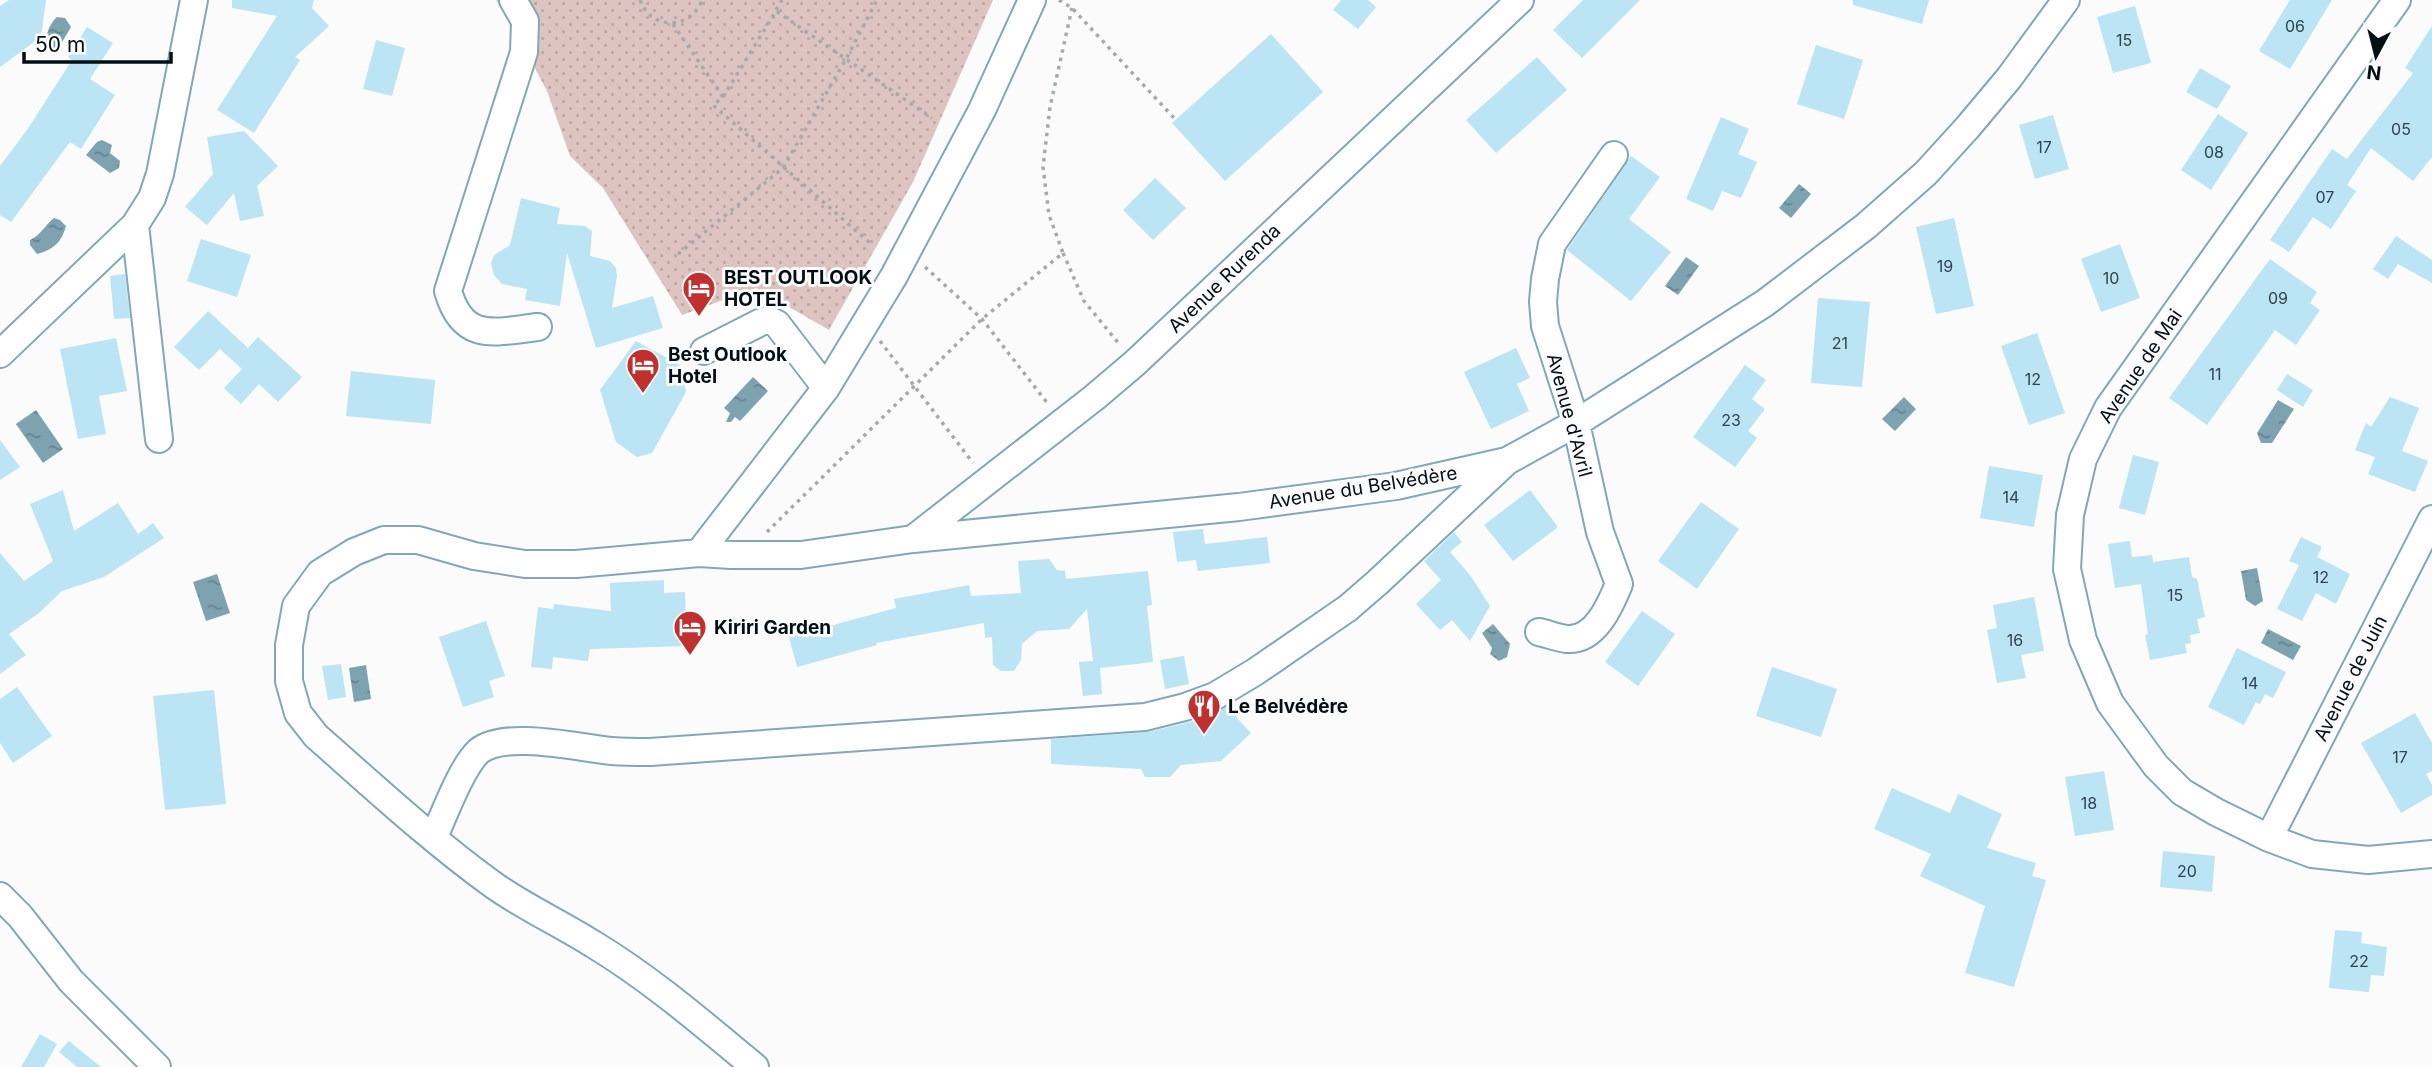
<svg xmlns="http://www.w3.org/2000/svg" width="2432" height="1067" font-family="Inter,sans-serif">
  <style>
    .grass { fill: url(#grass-dots) }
    .water { fill: url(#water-ripples) }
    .building { fill: #bbe4f4 }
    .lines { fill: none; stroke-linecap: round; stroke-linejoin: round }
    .minor-casing { stroke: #81a8b7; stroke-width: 30 }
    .path { stroke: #a5aaac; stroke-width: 3.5; stroke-dasharray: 3.5 5; stroke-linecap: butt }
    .minor { stroke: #fff; stroke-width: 26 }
    .labels { text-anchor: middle; stroke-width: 6; stroke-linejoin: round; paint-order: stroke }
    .number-label { font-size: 16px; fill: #30444d }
    .poi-label { font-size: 19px; font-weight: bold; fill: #020f15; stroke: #fbfbfb; text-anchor: start }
    .street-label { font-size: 19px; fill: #020f15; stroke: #fbfbfb }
  </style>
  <defs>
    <pattern id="grass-dots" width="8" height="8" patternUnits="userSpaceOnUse" patternTransform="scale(1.75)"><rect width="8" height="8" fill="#ddc4c1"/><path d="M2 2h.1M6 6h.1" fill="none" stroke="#bca7a5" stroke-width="1.8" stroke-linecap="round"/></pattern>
    <pattern id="water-ripples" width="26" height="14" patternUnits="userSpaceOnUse" patternTransform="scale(1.75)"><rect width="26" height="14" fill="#7da3b1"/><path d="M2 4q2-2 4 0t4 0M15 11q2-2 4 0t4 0" fill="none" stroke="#64838f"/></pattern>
  </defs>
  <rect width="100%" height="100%" fill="#fbfbfb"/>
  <path class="grass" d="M496,0H993L913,182L829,330L756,288L682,315L603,188L570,156L547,91L520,40Z"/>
  <path class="water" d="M57,17L65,18L71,27L58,49L52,50L45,46C46,35 49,24 57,17Z
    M102,140L112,145L110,153L120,161L119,168L110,173L86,155L97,142Z
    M1799,184L1811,194L1791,218L1779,208Z
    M54,218L60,220L66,226C62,241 54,250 37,254L30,245V240C42,234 44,226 54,218Z
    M1686,257L1699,266L1678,295L1665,286Z
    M753,377L768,391L740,421L735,417L731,422H726L730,413L724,408Z
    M1904,397L1916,409L1895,431L1882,419Z
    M2278,400L2294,409L2272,443H2261L2257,433Z
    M36,410L63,449L43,463L16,424Z
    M2257,568L2263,601L2255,606L2246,600L2241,571Z
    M217,574L230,613L206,621L193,582Z
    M1493,624L1510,644L1507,657L1499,661L1490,654L1492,648L1482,633Z
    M2268,629L2301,646L2293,660L2261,643Z
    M366,665L371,699L354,702L349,668Z"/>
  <path class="building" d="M9,0H46L41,37L0,67V6Z
    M232,0H314L312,8L329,26L295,57L300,60L254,133L217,110L277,16L232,8Z
    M1341,0H1368L1376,7L1358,29L1333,10Z
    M1583,0H1640L1582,58L1553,30Z
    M1853,0H1929L1922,24L1853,5Z
    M2290,0H2332L2290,69L2259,51Z
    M2135,6L2151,63L2113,73L2097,17Z
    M2432,26V157L2413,181L2371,148L2347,185L2356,191L2331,229L2313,217L2289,252L2270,240L2332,149L2347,159L2413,73L2405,68Z
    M87,27L113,43L90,79L115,95L81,149L70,142L11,222L0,215V166L27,130L72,60L68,57Z
    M1271,34L1323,92L1225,181L1172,123Z
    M376,40L405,48L392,96L363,89Z
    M1816,45L1863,60L1844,119L1797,104Z
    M1537,57L1567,90L1496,153L1466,120Z
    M2200,68L2231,86L2217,109L2186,92Z
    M2218,114L2248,133L2211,190L2181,170Z
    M2053,115L2069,169L2035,179L2019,125Z
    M1721,117L1749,129L1738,154L1757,162L1741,198L1722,191L1713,211L1686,199Z
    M244,131L278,166L257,186L264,216L240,221L234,193L207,225L185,207L213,174L207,137Z
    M1631,156L1660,177L1629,219L1671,252L1631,301L1567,250Z
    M1155,178L1186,208L1153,240L1123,210Z
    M521,198L560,208L557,224L585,226L592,231L590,256L610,261L616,268L617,276L612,308L653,296L663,328L596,348L567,253L560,306L525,300L527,289L502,284L494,275L491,263L494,255L510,245Z
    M1954,218L1974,306L1936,314L1916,227Z
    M2396,236L2432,260V283L2398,264L2388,279L2373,269Z
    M201,239L251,255L237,297L187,281Z
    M2120,244L2140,298L2101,312L2081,259Z
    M2270,259L2317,292L2310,303L2320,310L2296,345L2275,330L2207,425L2169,398Z
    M125,274L130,318L114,319L110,276Z
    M1818,298L1870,302L1862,387L1811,383Z
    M208,311L248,348L258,337L302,377L278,402L259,384L241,404L224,388L242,369L220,349L199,370L174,347Z
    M2037,333L2065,413L2029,425L2001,346Z
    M116,338L127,391L99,396L106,434L78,439L60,349Z
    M636,341L680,365L686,392L652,453L637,457L616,442L600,390Z
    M1516,348L1530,378L1517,384L1529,411L1491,429L1464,372Z
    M1745,365L1766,380L1752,399L1765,409L1748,431L1757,438L1735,467L1693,437Z
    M351,371L435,380L431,424L346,416Z
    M2287,374L2313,390L2303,407L2277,390Z
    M2390,397L2419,408L2402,451L2428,461L2415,492L2368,474L2375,457L2355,450L2366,423L2371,427Z
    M0,440L20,467L0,480Z
    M2133,455L2159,462L2145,515L2119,508Z
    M1989,466L2043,475L2034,527L1980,518Z
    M63,490L74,531L118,503L138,534L153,523L164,538L104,577L62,591L39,613L9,634L26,655L0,674V553L24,581L53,561L30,504Z
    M1530,490L1558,527L1513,561L1484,525Z
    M1701,502L1739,529L1697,589L1658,561Z
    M1203,529L1205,544L1267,537L1270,563L1198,571L1196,560L1177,562L1173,532Z
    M1454,532L1462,542L1450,552L1470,575L1490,606L1470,641L1452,620L1440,630L1416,604L1441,580L1424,561Z
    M2301,537L2322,547L2317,557L2350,574L2336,604L2316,593L2302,621L2277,609L2299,565L2289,561Z
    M2130,541L2132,557L2152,555L2153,562L2189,557L2192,577L2197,579L2205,617L2197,619L2200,633L2190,635L2191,643L2185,644L2187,653L2150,660L2145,635L2148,634L2141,584L2115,588L2108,544Z
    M1049,559L1057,570L1065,571L1066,579L1148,571L1152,605L1147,606L1153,662L1100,668L1102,694L1083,696L1079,662L1093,661L1087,609L1069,629L1037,631L1022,644L1021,660L1014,671H1001L993,665L992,637L985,638L984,623L876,643L877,645L797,667L789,637L896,608L894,599L969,585L971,596L1021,593L1018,561Z
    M664,580V593L685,592L687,646L590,649L588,661L553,657L552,669L531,667L538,607L553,609L554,604L611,611L610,583Z
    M2034,597L2044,651L2021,655L2026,678L1997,683L1987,630L1997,628L1993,605Z
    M1642,611L1675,634L1638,686L1605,662Z
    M486,621L505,676L489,681L494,697L463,707L439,637Z
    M2237,648L2286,672L2273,698L2265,694L2260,704L2256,702L2244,725L2208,707Z
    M1184,656L1189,684L1165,689L1160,660Z
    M341,664L346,697L328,700L322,666Z
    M1772,667L1837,689L1821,737L1756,716Z
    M17,687L52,736L13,763L0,743V699Z
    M214,690L226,804L165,810L153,696Z
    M1230,705L1237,718L1251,733L1221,761L1181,765L1170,777H1145L1141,769L1051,764V739L1149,732L1190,722Z
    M2415,713L2432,743V771L2426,774L2432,785V795L2401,813L2361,743Z
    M2104,771L2114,830L2075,836L2065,777Z
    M1892,788L1950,813L1958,794L2002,814L1987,848L2036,863L2032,876L2046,880L2014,987L1965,973L1985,906L1920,876L1931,854L1874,829Z
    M2163,851L2215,856L2212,892L2160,887Z
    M2335,930L2362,932L2361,943L2387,947L2384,976L2371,975L2369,992L2329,988Z
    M40,1034L57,1044L44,1067H21Z
    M69,1041L101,1067H77L59,1052Z"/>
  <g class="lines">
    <defs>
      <path id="minor" d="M513,0L525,21L524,52L448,291C463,343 494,332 538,327
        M2397,0L2108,408L2083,459L2070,515L2067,569L2083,640L2110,703L2156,766L2182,792L2216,812L2269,838L2312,854L2368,860L2432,854
        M135,225L159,439
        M704,351L761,322L769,320L777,324L826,388
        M0,354L135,225L152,198L160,174L194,0
        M913,539L1095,397L1135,363L1520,0
        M699,553L731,555H801L913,539L1239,507L1396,486L1507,461L1576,423L1765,303L1866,226L1926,173L1967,128L2009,78L2066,0
        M1539,632C1548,634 1558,638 1567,639C1595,641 1610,606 1619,584L1600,532L1576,423L1545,326L1543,302L1545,279L1552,244L1614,155
        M434,837C444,815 462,766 479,751C505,730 580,748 612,751C625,752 637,752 650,752L1145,717L1185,707L1215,696L1255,672L1348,608L1378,582L1507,461
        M2269,838L2432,519
        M0,896L20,916L71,981L157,1067
        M755,1067C703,1024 651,979 593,944C560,923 524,907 492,884C430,839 373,786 316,736L298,713L289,681V645L296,606L320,573L354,552L384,540H418L474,556L525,564H576L699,553L826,388L894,276L982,110L1032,0"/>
    </defs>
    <use href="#minor" class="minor-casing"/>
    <path class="path" d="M640,0C651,31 691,30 702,0
      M1059,0L1072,8L1175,119
      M776,10L782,0
      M673,24L723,97L713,105L870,243
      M723,97L776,11L932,118
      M1063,253L1084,301L1120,345
      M678,254L783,168L846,59L877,0
      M925,267L982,319L1048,404
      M880,341L973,463
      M767,532L982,319L1063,253L1049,215L1043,167L1050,107L1072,8"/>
    <use href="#minor" class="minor"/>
  </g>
  <defs>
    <symbol id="hotel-pin" viewBox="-11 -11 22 30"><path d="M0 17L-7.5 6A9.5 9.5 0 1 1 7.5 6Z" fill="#bf302f" stroke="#fbfbfb"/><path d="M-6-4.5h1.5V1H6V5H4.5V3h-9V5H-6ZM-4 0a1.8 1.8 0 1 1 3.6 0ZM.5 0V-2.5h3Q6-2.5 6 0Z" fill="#fff"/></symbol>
    <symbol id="restaurant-pin" viewBox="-11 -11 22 30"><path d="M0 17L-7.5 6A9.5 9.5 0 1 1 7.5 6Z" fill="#bf302f" stroke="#fbfbfb"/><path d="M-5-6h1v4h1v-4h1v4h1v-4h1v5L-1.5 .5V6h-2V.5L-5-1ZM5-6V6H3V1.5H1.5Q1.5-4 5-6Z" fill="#fff"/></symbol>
  </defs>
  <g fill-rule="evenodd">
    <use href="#hotel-pin" x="680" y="269" width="38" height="52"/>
    <use href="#hotel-pin" x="624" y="346" width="38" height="52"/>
    <use href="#hotel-pin" x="671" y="608" width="38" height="52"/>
    <use href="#restaurant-pin" x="1185" y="687" width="38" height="52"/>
  </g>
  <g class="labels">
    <g class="number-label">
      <text x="2295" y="32">06</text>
      <text x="2124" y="46">15</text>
      <text x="2401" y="135">05</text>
      <text x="2044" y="153">17</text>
      <text x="2214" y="158">08</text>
      <text x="2325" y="203">07</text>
      <text x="1945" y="272">19</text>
      <text x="2111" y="284">10</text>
      <text x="2278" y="304">09</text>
      <text x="1840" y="349">21</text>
      <text x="2215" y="380">11</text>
      <text x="2033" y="385">12</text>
      <text x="1731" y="426">23</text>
      <text x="2011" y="503">14</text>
      <text x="2321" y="583">12</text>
      <text x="2175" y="601">15</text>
      <text x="2015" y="646">16</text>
      <text x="2250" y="689">14</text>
      <text x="2400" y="763">17</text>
      <text x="2089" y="809">18</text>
      <text x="2187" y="877">20</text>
      <text x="2359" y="967">22</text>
    </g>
    <g class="poi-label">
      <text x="724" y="284">BEST OUTLOOK<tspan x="724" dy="22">HOTEL</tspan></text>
      <text x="668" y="361">Best Outlook<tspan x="668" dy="22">Hotel</tspan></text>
      <text x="714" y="634">Kiriri Garden</text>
      <text x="1228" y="713">Le Belvédère</text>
    </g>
    <g class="street-label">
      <text transform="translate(1224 278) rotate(-44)" y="7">Avenue Rurenda</text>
      <text transform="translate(2140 366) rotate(-56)" y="7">Avenue de Mai</text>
      <text transform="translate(1570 415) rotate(75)" y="7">Avenue d'Avril</text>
      <text transform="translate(1363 487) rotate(-9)" y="7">Avenue du Belvédère</text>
      <text transform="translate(2350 678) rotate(-63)" y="7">Avenue de Juin</text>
    </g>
  </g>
  <g transform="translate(2376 56) rotate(187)" stroke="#fbfbfb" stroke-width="5" paint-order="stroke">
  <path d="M0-5L12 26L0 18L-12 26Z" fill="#020f15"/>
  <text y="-10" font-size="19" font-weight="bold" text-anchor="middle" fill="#020f15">N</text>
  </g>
  <path d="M24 52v10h147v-10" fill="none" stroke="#020f15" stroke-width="3.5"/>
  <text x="35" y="52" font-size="21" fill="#020f15" stroke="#fbfbfb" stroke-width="5" paint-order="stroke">50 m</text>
</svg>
